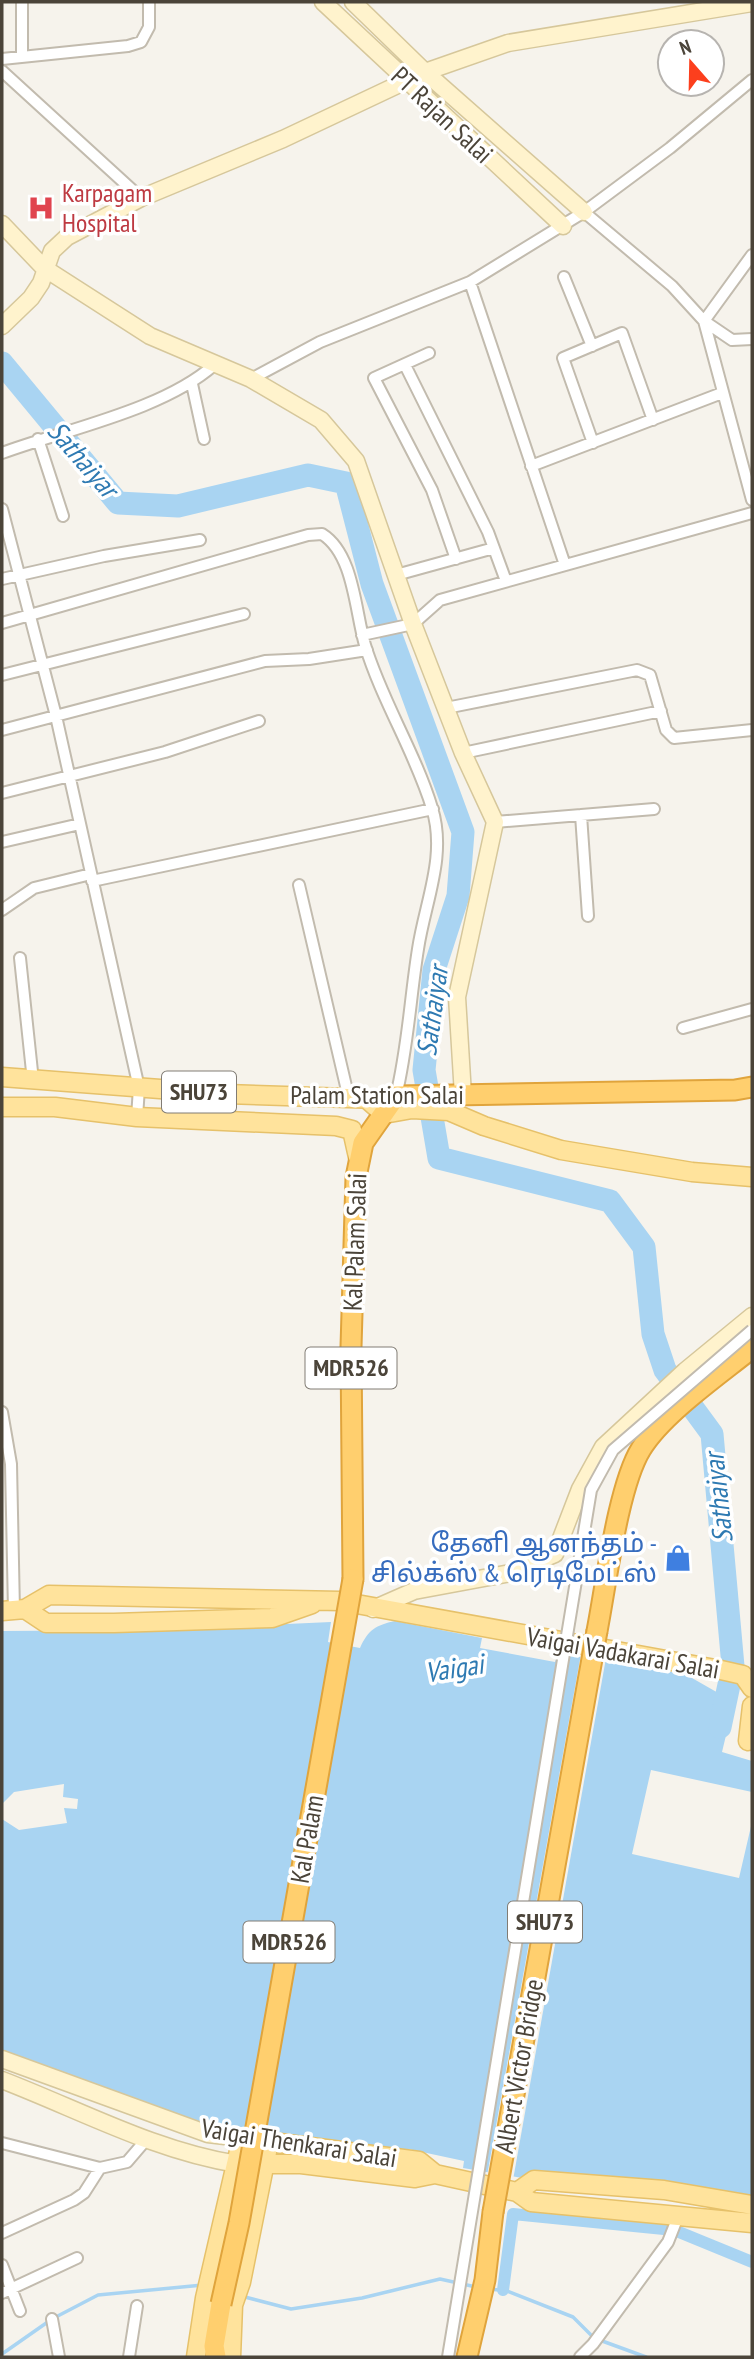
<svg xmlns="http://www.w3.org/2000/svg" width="754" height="2359" font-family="'PT Sans Narrow','Noto Sans Tamil',sans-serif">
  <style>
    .water { fill: #a9d4f2 }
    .pier { fill: #f6f3ec }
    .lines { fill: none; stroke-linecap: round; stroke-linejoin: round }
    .stream { stroke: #a9d4f2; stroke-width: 3.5 }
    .canal { stroke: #a9d4f2; stroke-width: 12 }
    .river { stroke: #a9d4f2; stroke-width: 23 }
    .street-casing { stroke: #c2bbae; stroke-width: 14 }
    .secondary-casing { stroke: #d6c79b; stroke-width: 19 }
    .primary-casing { stroke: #e6c16a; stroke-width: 21 }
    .highway-casing { stroke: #e0a43c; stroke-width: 23 }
    .street { stroke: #fff; stroke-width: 10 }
    .secondary { stroke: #fff3cd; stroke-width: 16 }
    .primary { stroke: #ffe39c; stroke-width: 18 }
    .highway { stroke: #ffcf6e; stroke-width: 19 }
    .street-bridge-casing { stroke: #c2bbae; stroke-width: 14; stroke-linecap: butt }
    .highway-bridge-casing { stroke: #e0a43c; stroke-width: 23; stroke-linecap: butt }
    .street-bridge { stroke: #fff; stroke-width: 10 }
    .highway-bridge { stroke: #ffcf6e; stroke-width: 19 }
    .labels { text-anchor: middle; stroke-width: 7; stroke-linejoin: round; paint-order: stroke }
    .shield { fill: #fff; stroke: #817c74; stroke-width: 2 }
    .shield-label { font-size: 24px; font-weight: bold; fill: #4b4439 }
    .street-label { font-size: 26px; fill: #4b4439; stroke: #fff }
    .health-label { font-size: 26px; fill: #be3a42; stroke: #fff; text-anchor: start }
    .shop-label { font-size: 26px; fill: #366cbe; stroke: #fff; text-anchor: end }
    .water-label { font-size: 28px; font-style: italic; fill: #2e7ab2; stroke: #fff }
  </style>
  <rect width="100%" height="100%" fill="#f6f3ec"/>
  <path class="water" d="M395,1621L482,1638L480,1648L555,1662L558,1653L685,1674L734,1702L722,1752L752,1761V1792L651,1770L632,1854L739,1878L752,1822V2195L655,2180L531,2174L528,2179L463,2168L464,2161L408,2149L393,2152L211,2130L2,2053V1819L19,1830L67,1823L64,1808L77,1809L78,1799L63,1797L64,1784L14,1792L2,1804V1631L155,1630L331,1622L328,1642L360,1648C368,1630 376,1625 395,1621Z"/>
  <path class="pier" d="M581,1654L606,1658L513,2180L487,2176Z"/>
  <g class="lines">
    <path class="stream" d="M490,2289L507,2291L573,2317L594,2338L646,2357
      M241,2296L291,2309L362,2298L440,2279L476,2287
      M2,2354L52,2319L98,2295L203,2285"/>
    <path class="canal" d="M503,2290L513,2214L674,2230L752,2262"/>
    <path class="river" d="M2,363L118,503L178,506L308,475L346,483L372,584L463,832L458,896L434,970L424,1070L439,1158L610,1201L644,1247L653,1334L665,1370L712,1434L733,1666L720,1727"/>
    <defs>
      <path id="street" d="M22,57V2
        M2,59L128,46L141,42L149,27V2
        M2,71L141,198
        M584,212L672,286L704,321L732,340L752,339
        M564,277L592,346
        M470,282L565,565
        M704,321L752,500
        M704,321L752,255
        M429,353L374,378L432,490L456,559
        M405,365L488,532L506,581
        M251,379L320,342L470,282L584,212L670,148L752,80
        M192,384L204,439
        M38,439L63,516
        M593,443L563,358L622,333L653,420
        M2,453C67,429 163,410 214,365
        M531,466L722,393
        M2,509L56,716L139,1088L137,1117
        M396,575L494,548
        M2,579L104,556L200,540
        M2,623L308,535L322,534C354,554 355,611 365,645C382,701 415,752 432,808C447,856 425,902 418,949C410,999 408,1047 396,1096
        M362,635L413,624L440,600L752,513
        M2,675L244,614
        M446,708L637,670L650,675L666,730L674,738L752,730
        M2,730L265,661L309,659L367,650
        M463,753L661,711
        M2,793L165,752L259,721
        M581,815L588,916
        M495,822L654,809
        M2,842L80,824
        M92,881L433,809
        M299,885L349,1099
        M2,910L34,888L91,874
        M20,958L33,1081
        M683,1028L752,1009
        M2,1412L11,1464L14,1611
        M2,2143L100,2168L127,2162L145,2141
        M2,2233L74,2200L84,2193L100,2168
        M2,2265L20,2311
        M2,2293L77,2258
        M52,2319L59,2357
        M129,2357L137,2306
        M580,2357L593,2344L668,2242L679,2214"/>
      <path id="secondary" d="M323,2L563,226
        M353,2L425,72L584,212
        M2,224L44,268L150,336L251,379L321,420L356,461L413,624L463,753L495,822L457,997L463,1095
        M2,326L31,298L41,283L52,251L67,237L141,198L283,139L425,72L508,43L752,3
        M373,1609L414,1591L510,1573L555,1554L580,1489L603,1447L685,1371L752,1316
        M2,2059L208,2134L242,2138
        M2,2080C80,2110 155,2151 237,2164"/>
      <path id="primary" d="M2,1077L226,1094L379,1099
        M368,1100L384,1114L412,1109L449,1111L484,1126L561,1150L692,1172L752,1177
        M2,1107H55L137,1117L336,1126L352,1130L358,1157
        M25,1609L46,1623H114L272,1618L312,1604
        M2,1611L25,1609L49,1595L340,1601L721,1670L743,1675L752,1688
        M748,1741L752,1706
        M237,2164H301L415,2178L435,2174L517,2192L531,2202L752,2223
        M517,2192L534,2180L664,2190L752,2205
        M196,2357L205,2298L242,2138L419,2161L435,2174
        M231,2357L233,2305L241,2282L267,2152"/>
      <path id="highway" d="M353,1579L351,1347L356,1177L363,1143L396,1096L735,1090L752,1087
        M597,1631C606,1585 618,1486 641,1449C662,1414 720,1374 752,1348
        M216,2357L214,2346L221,2304
        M467,2357L485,2280L493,2212"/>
    </defs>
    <use href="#street" class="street-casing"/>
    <use href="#secondary" class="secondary-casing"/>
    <use href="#primary" class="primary-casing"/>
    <use href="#highway" class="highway-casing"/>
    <use href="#street" class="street"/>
    <use href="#secondary" class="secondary"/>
    <use href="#primary" class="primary"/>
    <use href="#highway" class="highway"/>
    <defs>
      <path id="street-bridge" d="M448,2357L591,1490L613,1450L752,1330"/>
      <path id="highway-bridge" d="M493,2212L597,1631
        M221,2304L239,2223L353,1579"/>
    </defs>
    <use href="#street-bridge" class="street-bridge-casing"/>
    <use href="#highway-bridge" class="highway-bridge-casing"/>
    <use href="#street-bridge" class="street-bridge"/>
    <use href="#highway-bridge" class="highway-bridge"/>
  </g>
  <defs>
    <symbol id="hospital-bare" viewBox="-9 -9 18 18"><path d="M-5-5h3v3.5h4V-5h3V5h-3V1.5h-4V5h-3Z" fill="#e0444e" stroke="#fff" stroke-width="2.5" paint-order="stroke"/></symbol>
    <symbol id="shop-bare" viewBox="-9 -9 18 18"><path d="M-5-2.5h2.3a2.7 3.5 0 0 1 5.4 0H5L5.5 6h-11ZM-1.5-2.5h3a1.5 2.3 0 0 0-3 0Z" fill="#3f7fe0" stroke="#fff" stroke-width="2.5" paint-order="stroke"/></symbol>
  </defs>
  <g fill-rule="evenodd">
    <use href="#hospital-bare" x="22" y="189" width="38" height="38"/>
    <use href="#shop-bare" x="659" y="1539" width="38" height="38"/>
  </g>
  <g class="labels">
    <g class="shield">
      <rect x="162" y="1071.5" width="74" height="41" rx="5"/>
      <rect x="305.5" y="1347.5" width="91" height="41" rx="5"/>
      <rect x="508" y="1901.5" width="74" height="41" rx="5"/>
      <rect x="243.5" y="1921.5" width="91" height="41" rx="5"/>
    </g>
    <g class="shield-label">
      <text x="199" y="1100">SHU73</text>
      <text x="351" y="1376">MDR526</text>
      <text x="545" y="1930">SHU73</text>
      <text x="289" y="1950">MDR526</text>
    </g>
    <g class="street-label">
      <text transform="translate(442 115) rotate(43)" y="9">PT Rajan Salai</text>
      <text x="377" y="1104">Palam Station Salai</text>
      <text transform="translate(355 1242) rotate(-88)" y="9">Kal Palam Salai</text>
      <text transform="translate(623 1653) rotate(10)" y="9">Vaigai Vadakarai Salai</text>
      <text transform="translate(307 1839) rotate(-80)" y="9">Kal Palam</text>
      <text transform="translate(519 2066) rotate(-80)" y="9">Albert Victor Bridge</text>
      <text transform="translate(299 2143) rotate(9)" y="9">Vaigai Thenkarai Salai</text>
    </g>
    <g class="health-label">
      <text x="62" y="202">Karpagam<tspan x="62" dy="30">Hospital</tspan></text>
    </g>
    <g class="shop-label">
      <text x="657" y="1552">தேனி ஆனந்தம் -<tspan x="657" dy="30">சில்க்ஸ் &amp; ரெடிமேட்ஸ்</tspan></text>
    </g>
    <g class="water-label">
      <text transform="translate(83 459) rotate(49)" y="10">Sathaiyar</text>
      <text transform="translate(432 1011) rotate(-82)" y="10">Sathaiyar</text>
      <text transform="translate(718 1498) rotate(-96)" y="10">Sathaiyar</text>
      <text transform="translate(454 1668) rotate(-9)" y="10">Vaigai</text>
    </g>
  </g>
  <rect width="754" height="2359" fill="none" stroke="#4b4439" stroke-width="7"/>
  <g transform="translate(691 63) rotate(340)"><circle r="33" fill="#ffffff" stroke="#b7b4b0" stroke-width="2"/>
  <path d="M0-5L12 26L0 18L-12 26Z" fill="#fc3f1d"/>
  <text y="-10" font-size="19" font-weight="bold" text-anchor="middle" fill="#4b4439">N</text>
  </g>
</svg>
